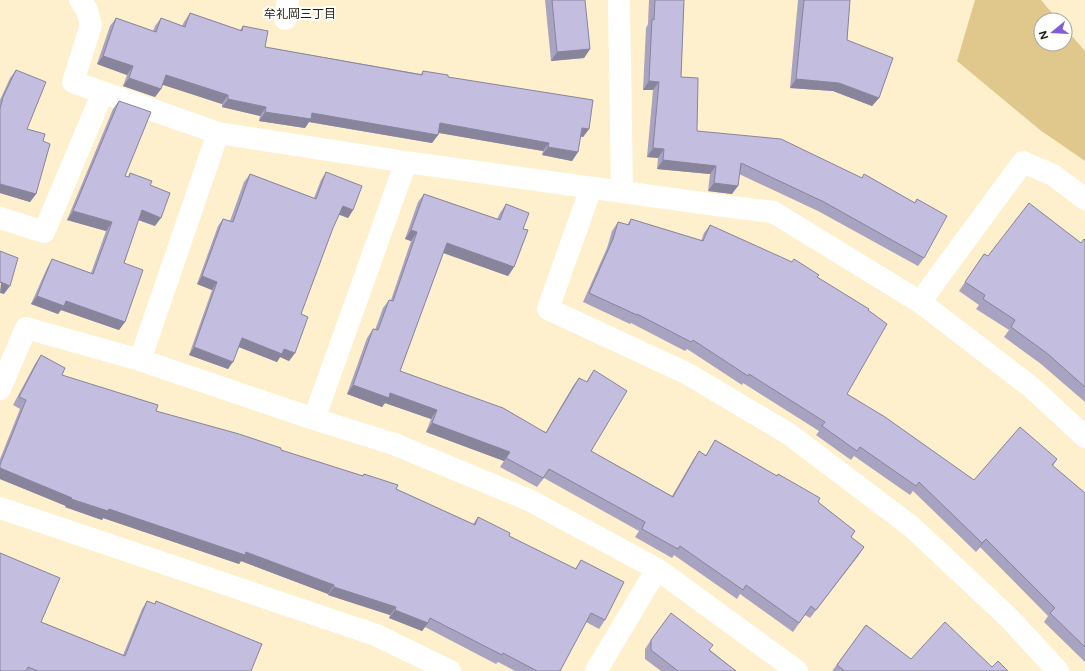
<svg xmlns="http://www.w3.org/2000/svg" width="1085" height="671" font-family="Figtree,'Noto Sans JP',sans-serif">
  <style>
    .green { fill: #e0c88d }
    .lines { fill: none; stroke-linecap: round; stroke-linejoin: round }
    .street { stroke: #fff; stroke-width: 22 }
    .wall { fill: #a8a3c0 }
    .shaded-wall { fill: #88849c }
    .building { fill: #c3bddf; stroke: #88849c }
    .labels { text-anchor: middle; stroke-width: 4; stroke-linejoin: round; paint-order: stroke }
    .neighbourhood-label { font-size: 12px; fill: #241f12; stroke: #fff }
  </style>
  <rect width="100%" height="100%" fill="#fef0cc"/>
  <path class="green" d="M975,0H1041L1058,20H1041V44H1065V28L1085,51V161L1040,130L957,61Z"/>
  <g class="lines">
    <path class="street" d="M80,0L87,10L91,25L73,82L218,133
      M619,0L622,192
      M285,19L288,0
      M591,188L548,309L686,373L789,434L912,527L1009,618L1058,671
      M0,218L44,232L103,92
      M920,302L1023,162L1053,175L1085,199
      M140,360L218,133L406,162L724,206L773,212L920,302L1031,387L1085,437
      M0,389L26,328L140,360L314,419L394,444L529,500L657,569L797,671
      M314,419L406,162
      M0,508L376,635L450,671
      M596,671L657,569"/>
  </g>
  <path class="wall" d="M545,0H585L590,49L584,58L551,61Z
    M649,0H684L681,77L697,131L862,178L864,174L915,203L917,199L924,258L918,266L818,211L739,174L732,194L708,191L710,174L657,169L658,158L647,157L653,90H643L646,28L648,24Z
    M798,0H850L847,40L879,98L872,106L833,91L790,88Z
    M190,13L240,30L243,26L265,47L421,74L423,71L448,77L589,129L583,137H580L578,152L572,161L542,155L543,151L439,133L438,135L432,143L309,122L305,128L259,121L260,116L222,107V104L162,84L161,89L155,97L123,86L127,75L97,64L110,26L116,18L153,31L155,26L161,18L182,26L184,22Z
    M16,70L27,129L43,141L36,194L30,202L0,193V100L10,78Z
    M119,101L125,176L128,177L130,173L150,185L155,226L138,220L124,263L125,322L119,330L61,310L58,314L31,304L47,268L52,259L91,273L106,231L67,220L113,109Z
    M326,172L353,210L348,218L339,214L333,228L301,314L295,353L289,361L280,357L277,362L239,347L228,369L189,355L212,290L197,284L218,226L223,219L230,221L244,182L250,174L314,198L321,180Z
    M424,194L497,219L500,213L506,204L523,229L514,267L508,276L443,253L400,371L546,432L573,386L579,378L586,382L594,370L591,451L672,496L693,460L699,451L706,455L715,440L818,502L855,531L851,537L864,547L810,618L805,615L793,632L740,594L737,599L674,555L672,558L635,537L639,531L544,478L537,487L500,467L504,461L426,432L431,419L385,403L382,407L347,394L367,338L373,329L375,330L383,308L389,300H391L411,241L405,239L418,202Z
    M631,219L701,241L704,233L710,225L817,277L868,310L847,394L974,480L1057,459L1053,466L1085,493V662L1044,622L1048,616L980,547L976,552L913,491L910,495L854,456L851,460L816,435L819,431L743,383L742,385L687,349L685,351L631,323L630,324L583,302L607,248L612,231L618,222L627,225Z
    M1085,240V402L1041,364L1004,337L1009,330L976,309L979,305L959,291L984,254L988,256L1081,243Z
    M41,355L62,375L156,411L362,476L364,474L473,524L478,517L509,536L575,569L581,560L605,620L599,629L586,622L560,671H515L498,662L496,664L425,627L422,631L389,618L390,615L328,595V594L241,561L239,564L103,518L102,520L65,507L66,506L0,479V459L20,409L13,405L35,364Z
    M147,601L155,604L156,601L251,671H0L41,622L123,655L142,609Z
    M866,625L911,659L992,667L1008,671H832Z
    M651,640L710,650L736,671H661L645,659V649Z"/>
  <path class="shaded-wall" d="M590,49L584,58L551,61L557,52Z
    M103,56L133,66L127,75L97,64Z
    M166,75L228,95L222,104L160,84Z
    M129,78L161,89L155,97L123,86Z
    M796,79L839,83L879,98L872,106L833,91L790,88Z
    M649,81L659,82L653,90H643Z
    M228,99L266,107L260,116L222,107Z
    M265,112L312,113L438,135L432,143L309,122L305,128L259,121Z
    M440,123L549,143L543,151L434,132Z
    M582,128L589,129L583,137L576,136Z
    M548,147L578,152L572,161L542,155Z
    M653,148L664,149L658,158L647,157Z
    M663,160L716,166L710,174L657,169Z
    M714,183L738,186L732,194L708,191Z
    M0,184L36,194L30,202L0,193Z
    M343,206L353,210L348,218L337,214Z
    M142,210L161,218L155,226L136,219Z
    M73,211L112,222L106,231L67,220Z
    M411,230L417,232L411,241L405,239Z
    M447,243L514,267L508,276L441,252Z
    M202,276L217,282L212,290L197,284Z
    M1,282L10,286L4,294L0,293Z
    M37,296L66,301L125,322L119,330L61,310L58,314L31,304Z
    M242,338L284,349L295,353L289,361L280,357L277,362L236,346Z
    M194,347L233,362L228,369L189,355Z
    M353,385L390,393L437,410L431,419L385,403L382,407L347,394Z
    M432,423L510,452L504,461L426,432Z
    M0,468L72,498L66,506L0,479Z
    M71,499L109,509L246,552L334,585L328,594L241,561L239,564L103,518L102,520L65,507Z
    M986,539L980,547L976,552L982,543Z
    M864,547L858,556L810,618L816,610Z
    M334,587L396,607L390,615L328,595Z
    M395,610L428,623L422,631L389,618Z"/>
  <path class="building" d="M552,0H585L590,49L557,52Z
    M655,0H684L681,77L698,78L697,131L781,139L862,178L864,174L915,203L917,199L947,216L924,258L824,202L741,163L738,186L714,183L716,166L663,160L664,149L653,148L659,82L649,81L652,19L654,20Z
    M804,0H850L847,40L893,58L879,98L839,83L796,79Z
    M190,13L242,31L243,26L268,31L265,47L422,75L423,71L448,75V77L593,100L589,129L582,128L578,152L548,147L549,143L440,123L438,135L312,113L311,119L265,112L266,107L228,99V95L166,75L161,89L129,78L133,66L103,56L116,18L156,32L161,18L185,27Z
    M16,70L46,82L27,129L45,134L43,141L50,144L36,194L0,184V109L3,97Z
    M119,101L151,112L125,176L129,177L130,173L152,181L150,185L170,193L161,218L142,210L124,263L143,270L125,322L66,301L64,306L37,296L52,259L93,274L112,222L73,211Z
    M326,172L362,186L353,210L343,206L333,228L301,314L308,317L295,353L284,349L282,354L242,338L233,362L194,347L217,282L202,276L223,219L233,222L250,174L316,199Z
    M424,194L500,220L506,204L529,213L523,229L528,230L514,267L447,243L400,371L503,408L546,433L579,378L587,382L594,370L627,391L591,451L673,497L699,451L706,456L715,440L777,476L778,474L820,498L818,502L855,531L851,537L864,547L816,610L811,606L799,623L746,585L743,590L680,546L678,549L642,529L645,522L549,469L543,478L506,458L510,452L432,423L437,410L390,393L389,398L353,385L373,329L378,330L389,300L393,301L417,232L411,230Z
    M1029,203L1081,243L1084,239L1085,240V387L1048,354L1011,327L1015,320L983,299L985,295L965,282L984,254L988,256Z
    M631,219L703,241L710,225L792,262L794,259L819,275L817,277L869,309L868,310L887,324L847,394L885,417L974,480L1020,427L1057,459L1052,465L1085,493V647L1050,613L1055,608L986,539L982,543L919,482L916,486L860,447L857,451L822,426L825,422L749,374L748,376L693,340L691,342L637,314V315L589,293L613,239L618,222L629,225Z
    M0,251L18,258L10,286L1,282L0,283Z
    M41,355L65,368L62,375L158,405L156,411L239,434L281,448V450L363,476L364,474L398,485L396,489L475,525L478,517L510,533L509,536L576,569L581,560L624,582L605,620L591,613L560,671H537L503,653L502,655L430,618L428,623L395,610L396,607L334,587V585L246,552L245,555L109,509L108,511L71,499L72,498L0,468V465L26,400L19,397Z
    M0,553L60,578L41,622L125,656L147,601L155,604L156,601L262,644L251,671H38L28,667L26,671H1L0,670Z
    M671,613L713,645L709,650L736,671H678L651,650V640Z
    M945,622L992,667L998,661L1008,671H845L837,665L866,625L911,659Z"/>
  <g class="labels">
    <g class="neighbourhood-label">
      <text x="300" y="18">牟礼岡三丁目</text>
    </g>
  </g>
  <g transform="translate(1053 32) rotate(252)"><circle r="19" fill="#ffffff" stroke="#a7a5a0"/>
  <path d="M0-3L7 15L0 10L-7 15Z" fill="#7f5bd5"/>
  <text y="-6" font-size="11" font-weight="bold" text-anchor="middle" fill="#241f12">N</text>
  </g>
</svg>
